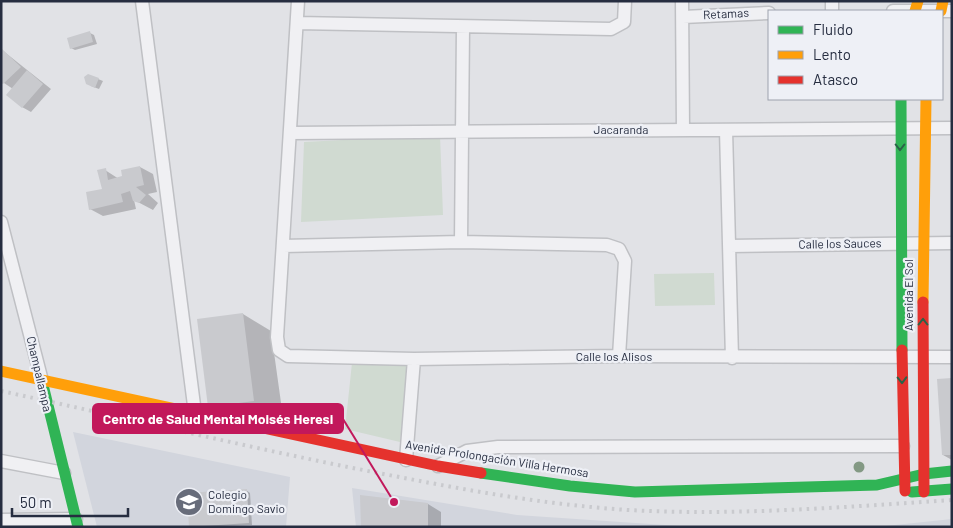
<svg xmlns="http://www.w3.org/2000/svg" width="953" height="528" font-family="Barlow,sans-serif">
  <style>
    .built { fill: #d2d5dd }
    .green { fill: #d0dad1 }
    .shadow { fill: #0003 }
    .building { fill: #c9cace }
    .lines { fill: none; stroke-linecap: round; stroke-linejoin: round }
    .street-casing { stroke: #bfc0c4; stroke-width: 15 }
    .street { stroke: #f0f0f3; stroke-width: 12 }
    .fast { stroke: #30b455; stroke-width: 11 }
    .slow { stroke: #ff9f0a; stroke-width: 11 }
    .jam { stroke: #e5322d; stroke-width: 11 }
    .rail { stroke: #c9cace; stroke-width: 4; stroke-dasharray: 2.5 5; stroke-linecap: butt }
    .tree { fill: #839984 }
    .oneway { stroke: #2a6348 }
    .labels { text-anchor: middle; stroke-width: 4.5; stroke-linejoin: round; paint-order: stroke }
    .street-label { font-size: 12px; fill: #262d40; stroke: #eef0f6 }
    .poi-label { font-size: 12px; fill: #262d40; stroke: #eef0f6; text-anchor: start }
    .leader { fill: none; stroke: #c2185b; stroke-width: 2 }
    .callout-dot { fill: #c2185b; stroke: #eef0f6; stroke-width: 2 }
    .callout { fill: #c2185b; stroke: #c2185b; stroke-width: 2 }
    .callout-label { font-size: 14px; text-anchor: middle; font-weight: bold; fill: #fff }
  </style>
  <rect width="100%" height="100%" fill="#e1e2e6"/>
  <path class="built" d="M73,432L290,477L286,527H97Z
    M352,488L517,515L680,526L743,527H356Z
    M952,519V527H876Z"/>
  <path class="green" d="M440,135L443,215L301,222L304,142Z
    M714,273L715,305L655,306L654,274Z
    M409,361L400,442L345,429L352,363Z"/>
  <path class="shadow" d="M90,33L94,35L97,44L75,50L71,48Z
    M2,50L51,89L31,112L22,107L13,89L1,81Z
    M88,75L103,81L99,89L91,86Z
    M140,167L153,174L157,192L148,194L158,203L153,210L134,200L136,209L103,216L90,209L103,190L105,170L119,179Z
    M243,314L271,331L283,417L238,423L209,406Z
    M952,379V460L943,455Z
    M246,490L250,493L252,525L191,527Z
    M428,504L441,512V527H362Z"/>
  <path class="building" d="M90,31L93,42L70,49L67,38Z
    M1,48L21,67L3,84L1,83Z
    M27,70L43,84L22,108L6,95Z
    M88,74L99,78L95,88L86,84L84,77Z
    M140,166L144,185L136,187L146,195L139,203L133,201L130,191L121,194L123,202L89,210L86,192L102,189L97,170L106,168L108,180L122,176L121,170Z
    M243,313L254,401L208,407L197,319Z
    M952,378V455H942L937,379Z
    M247,489L249,523L189,527L187,493Z
    M360,495L428,503V527H361Z"/>
  <g class="lines">
    <defs>
      <path id="street" d="M142,1L195,413
        M298,1L277,337L279,350L288,356L414,359L619,356L952,357
        M682,1L683,130
        M832,11V1
        M893,11H952
        M683,17L769,13
        M297,23L611,29L624,22L625,1
        M726,130L732,358
        M291,133L952,128
        M1,222L42,381
        M461,242L463,27
        M283,246L461,242L607,245L619,249L625,261L619,356
        M729,246L952,243
        M406,460L414,359
        M1,461L64,473
        M438,466L467,451L498,447L903,446
        M1,520L76,519"/>
    </defs>
    <use href="#street" class="street-casing"/>
    <use href="#street" class="street"/>
    <path class="fast" d="M901,99L902,350
      M42,381L78,527
      M481,473L570,486L635,492L877,485L924,474L952,471
      M912,492L952,489"/>
    <path class="slow" d="M915,11L918,1
      M941,11L943,1
      M923,302L926,99
      M1,371L263,428"/>
    <path class="jam" d="M923,302L924,492
      M902,350L905,491
      M263,428L438,466L481,473"/>
    <path class="rail" d="M1,391C132,419 262,451 394,476C471,491 549,505 628,510C736,516 844,507 952,500"/>
  </g>
  <circle class="tree" cx="859" cy="467" r="5.5"/>
  <defs><path id="oneway-chevron" d="M-2-3.5L2.5 0L-2 3.5" fill="none" stroke-width="1.6" stroke-linecap="round" stroke-linejoin="round" transform="scale(1.25)"/></defs>
  <g class="oneway">
    <use href="#oneway-chevron" transform="translate(900 147) rotate(90)"/>
    <use href="#oneway-chevron" transform="translate(923 322) rotate(-90)"/>
    <use href="#oneway-chevron" transform="translate(902 380) rotate(89)"/>
  </g>
  <defs>
    <symbol id="school-disc" viewBox="-11 -11 22 22"><circle r="9.5" fill="#676c7a" stroke="#eef0f6"/><path d="M0-5L7-2L0 1L-7-2ZM-4 1L0 2.5L4 1V4Q0 6-4 4Z" fill="#fff"/></symbol>
  </defs>
  <g fill-rule="evenodd">
    <use href="#school-disc" x="173" y="486" width="32" height="32"/>
  </g>
  <g class="labels">
    <g class="street-label">
      <text transform="translate(726 14) rotate(-3)" y="4">Retamas</text>
      <text x="621" y="134">Jacaranda</text>
      <text transform="translate(840 244) rotate(-1)" y="4">Calle los Sauces</text>
      <text transform="translate(909 295) rotate(-90)" y="4">Avenida El Sol</text>
      <text x="614" y="361">Calle los Alisos</text>
      <text transform="translate(39 374) rotate(77)" y="4">Champallampa</text>
      <text transform="translate(497 459) rotate(9)" y="4">Avenida Prolongación Villa Hermosa</text>
    </g>
    <g class="poi-label">
      <text x="208" y="499">Colegio<tspan x="208" dy="14">Domingo Savio</tspan></text>
    </g>
  </g>
  <path class="leader" d="M394 502L343 419"/>
  <circle class="callout-dot" cx="394" cy="502" r="5"/>
  <rect class="callout" x="93" y="404" width="250" height="29" rx="5"/>
  <g class="callout-label">
    <text x="218" y="424">Centro de Salud Mental Moisés Heresi</text>
  </g>
  <rect width="953" height="528" fill="none" stroke="#262d40" stroke-width="5"/>
  <rect x="768" y="10" width="175" height="90" fill="#eef0f6" stroke="#9ea2ad"/>
  <rect x="778" y="26" width="25" height="8" fill="#30b455" stroke="#9ea2ad"/>
  <text x="813" y="35" font-size="15" fill="#262d40">Fluido</text>
  <rect x="778" y="51" width="25" height="8" fill="#ff9f0a" stroke="#9ea2ad"/>
  <text x="813" y="60" font-size="15" fill="#262d40">Lento</text>
  <rect x="778" y="76" width="25" height="8" fill="#e5322d" stroke="#9ea2ad"/>
  <text x="813" y="85" font-size="15" fill="#262d40">Atasco</text>
  <path d="M12 508v8h116v-8" fill="none" stroke="#262d40" stroke-width="2.5"/>
  <text x="20" y="508" font-size="15" fill="#262d40" stroke="#eef0f6" stroke-width="4" paint-order="stroke">50 m</text>
</svg>
